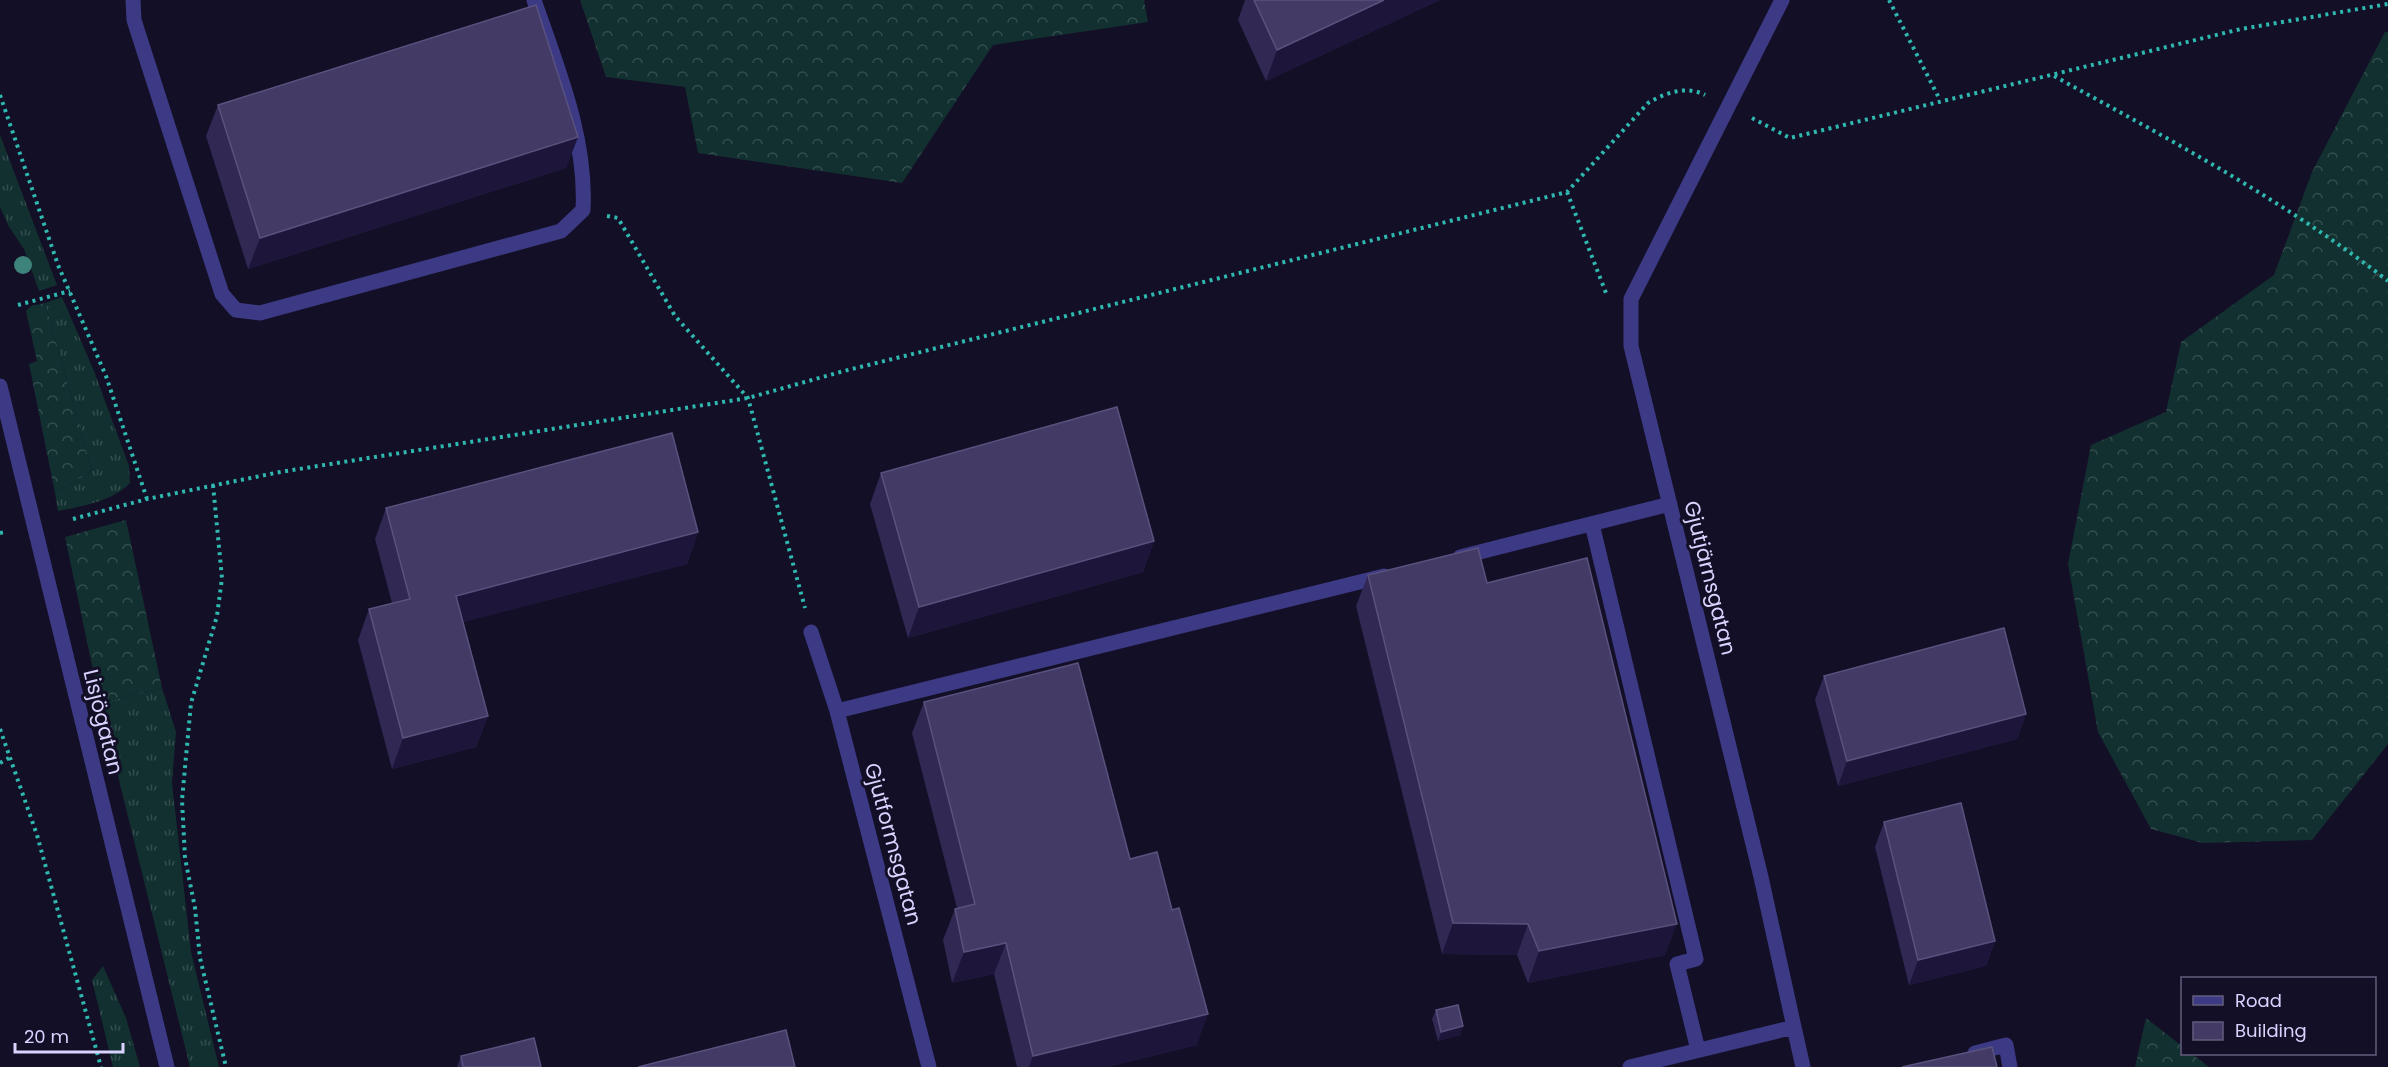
<svg xmlns="http://www.w3.org/2000/svg" width="2388" height="1067" font-family="Poppins,sans-serif">
  <style>
    .grass { fill: url(#grass-tufts) }
    .forest { fill: url(#forest-crowns) }
    .lines { fill: none; stroke-linecap: round; stroke-linejoin: round }
    .path { stroke: #2fb8b0; stroke-width: 4; stroke-dasharray: 3 4.5; stroke-linecap: butt }
    .minor { stroke: #3d3a85; stroke-width: 15 }
    .tree { fill: #3d827b }
    .wall { fill: #312854 }
    .shaded-wall { fill: #1d163a }
    .building { fill: #433a66; stroke: #5a527e; stroke-width: 1.5 }
    .labels { text-anchor: middle; stroke-width: 6; stroke-linejoin: round; paint-order: stroke }
    .street-label { font-size: 21px; fill: #d9d4ff; stroke: #130f26 }
  </style>
  <defs>
    <pattern id="grass-tufts" width="24" height="20" patternUnits="userSpaceOnUse" patternTransform="scale(1.5)"><rect width="24" height="20" fill="#12302f"/><path d="M3 7l-1-3M5 7V3M7 7l1-3M15 17l-1-3M17 17v-4M19 17l1-3" fill="none" stroke="#344d4e"/></pattern>
    <pattern id="forest-crowns" width="20" height="18" patternUnits="userSpaceOnUse" patternTransform="scale(1.5)"><rect width="20" height="18" fill="#12302f"/><path d="M2 6a3 3 0 1 1 6 0M12 15a3 3 0 1 1 6 0" fill="none" stroke="#344d4e"/></pattern>
  </defs>
  <rect width="100%" height="100%" fill="#130f26"/>
  <path class="grass" d="M0,135L57,285L39,291L24,249L9,227L0,207Z
    M62,297L94,371L129,466L130,483C111,502 83,506 58,511L55,493L92,471L45,303Z
    M162,688L176,732L172,783L191,952L219,1067H190L100,703Z
    M103,966L126,1018L140,1067H113L92,980Z"/>
  <path class="forest" d="M580,0H1144L1148,22L993,45L902,183L698,153L685,87L606,77Z
    M2385,32H2388V744L2312,840L2203,843L2151,829L2098,732L2068,564L2091,445L2166,412L2181,342L2274,275L2312,172Z
    M45,303L92,471L55,493L29,364L37,361L26,311L31,306Z
    M126,520L162,688L100,703L65,537Z
    M2146,1018L2182,1046V1054H2192L2209,1067H2135Z"/>
  <g class="lines">
    <path class="path" d="M1889,0L1940,100
      M2054,76C2169,139 2285,201 2388,281
      M0,95L58,265L106,376L147,499
      M1752,118L1790,138L2241,29L2388,4
      M1567,192L1606,293
      M607,216L618,218L675,316L748,398L805,608
      M18,305L70,291
      M213,485L222,578L217,616L191,703L182,800L185,858L195,908L200,958L226,1067
      M73,519L147,499L280,472L748,398L844,371L1567,192L1648,103C1665,93 1686,85 1705,95
      M0,533L5,532
      M0,729L37,835L101,1067
      M0,763L9,758"/>
    <path class="minor" d="M133,0L134,20L222,294L236,310L260,313L561,231L583,210C587,138 557,67 534,0
      M0,386L167,1067
      M1592,524L1696,959L1677,964L1698,1050
      M1460,557L1670,504
      M811,632L837,711L929,1067
      M837,711L1384,576
      M1794,1027L1803,1067
      M1975,1053L2006,1045L2010,1067
      M1630,1067L1794,1027L1761,877L1631,346V299L1782,0"/>
  </g>
  <circle class="tree" cx="23" cy="265" r="9"/>
  <path class="wall" d="M1245,0H1440L1266,81L1238,20Z
    M218,105L578,137L566,168L248,269L206,136Z
    M881,473L1154,541L1143,572L908,638L870,504Z
    M386,508L698,532L687,564L463,622L488,716L476,747L392,769L358,640L369,609L392,603L375,539Z
    M1368,575L1487,583L1665,955L1528,983L1517,955L1442,954L1356,606Z
    M1824,676L2026,714L2017,739L1838,786L1815,700Z
    M924,702L1130,859L1197,1045L1107,1067H1017L994,974L952,983L943,940L955,909L957,908L912,733Z
    M1884,822L1995,941L1986,966L1909,985L1875,847Z
    M1436,1010L1463,1026L1460,1035L1438,1041L1432,1019Z
    M461,1056L541,1067H457Z"/>
  <path class="shaded-wall" d="M1384,0H1440L1266,81L1277,50Z
    M578,137L566,168L248,269L260,238Z
    M698,532L687,564L445,627L456,596Z
    M1154,541L1143,572L908,638L919,607Z
    M2026,714L2017,739L1838,786L1847,761Z
    M488,716L476,747L392,769L403,738Z
    M1453,923L1528,924L1517,955L1442,954Z
    M1677,924L1665,955L1528,983L1539,951Z
    M1995,941L1986,966L1909,985L1918,960Z
    M1006,943L994,974L952,983L964,952Z
    M1208,1014L1197,1045L1107,1067H1029L1033,1056Z
    M1463,1026L1460,1035L1438,1041L1441,1032Z"/>
  <path class="building" d="M1254,0H1384L1277,50Z
    M536,5L578,137L260,238L218,105Z
    M1117,407L1154,541L919,607L881,473Z
    M672,433L698,532L456,596L488,716L403,738L369,609L410,599L386,508Z
    M1478,548L1487,583L1587,558L1677,924L1539,951L1528,924L1453,923L1368,575Z
    M2004,628L2026,714L1847,761L1824,676Z
    M1078,663L1130,859L1157,852L1172,910L1179,908L1208,1014L1033,1056L1006,943L964,952L955,909L975,904L924,702Z
    M1961,803L1995,941L1918,960L1884,822Z
    M1458,1005L1463,1026L1441,1032L1436,1010Z
    M786,1030L795,1067H638Z
    M534,1038L541,1067H463L461,1056Z
    M1992,1047L1997,1067H1902Z"/>
  <g class="labels">
    <g class="street-label">
      <text transform="translate(1710 578) rotate(76)" y="7">Gjutjärnsgatan</text>
      <text transform="translate(103 722) rotate(76)" y="7">Lisjögatan</text>
      <text transform="translate(893 844) rotate(75)" y="7">Gjutformsgatan</text>
    </g>
  </g>
  <rect x="2181" y="977" width="195" height="78" fill="#130f26" stroke="#625e7d" stroke-width="1.5"/>
  <rect x="2193" y="996" width="30" height="9" fill="#3d3a85" stroke="#625e7d" stroke-width="1.5"/>
  <text x="2235" y="1007" font-size="18" fill="#d9d4ff">Road</text>
  <rect x="2193" y="1022" width="30" height="18" fill="#433a66" stroke="#625e7d" stroke-width="1.5"/>
  <text x="2235" y="1037" font-size="18" fill="#d9d4ff">Building</text>
  <path d="M15 1043v9h108v-9" fill="none" stroke="#d9d4ff" stroke-width="3"/>
  <text x="24" y="1043" font-size="18" fill="#d9d4ff" stroke="#130f26" stroke-width="4.5" paint-order="stroke">20 m</text>
</svg>
